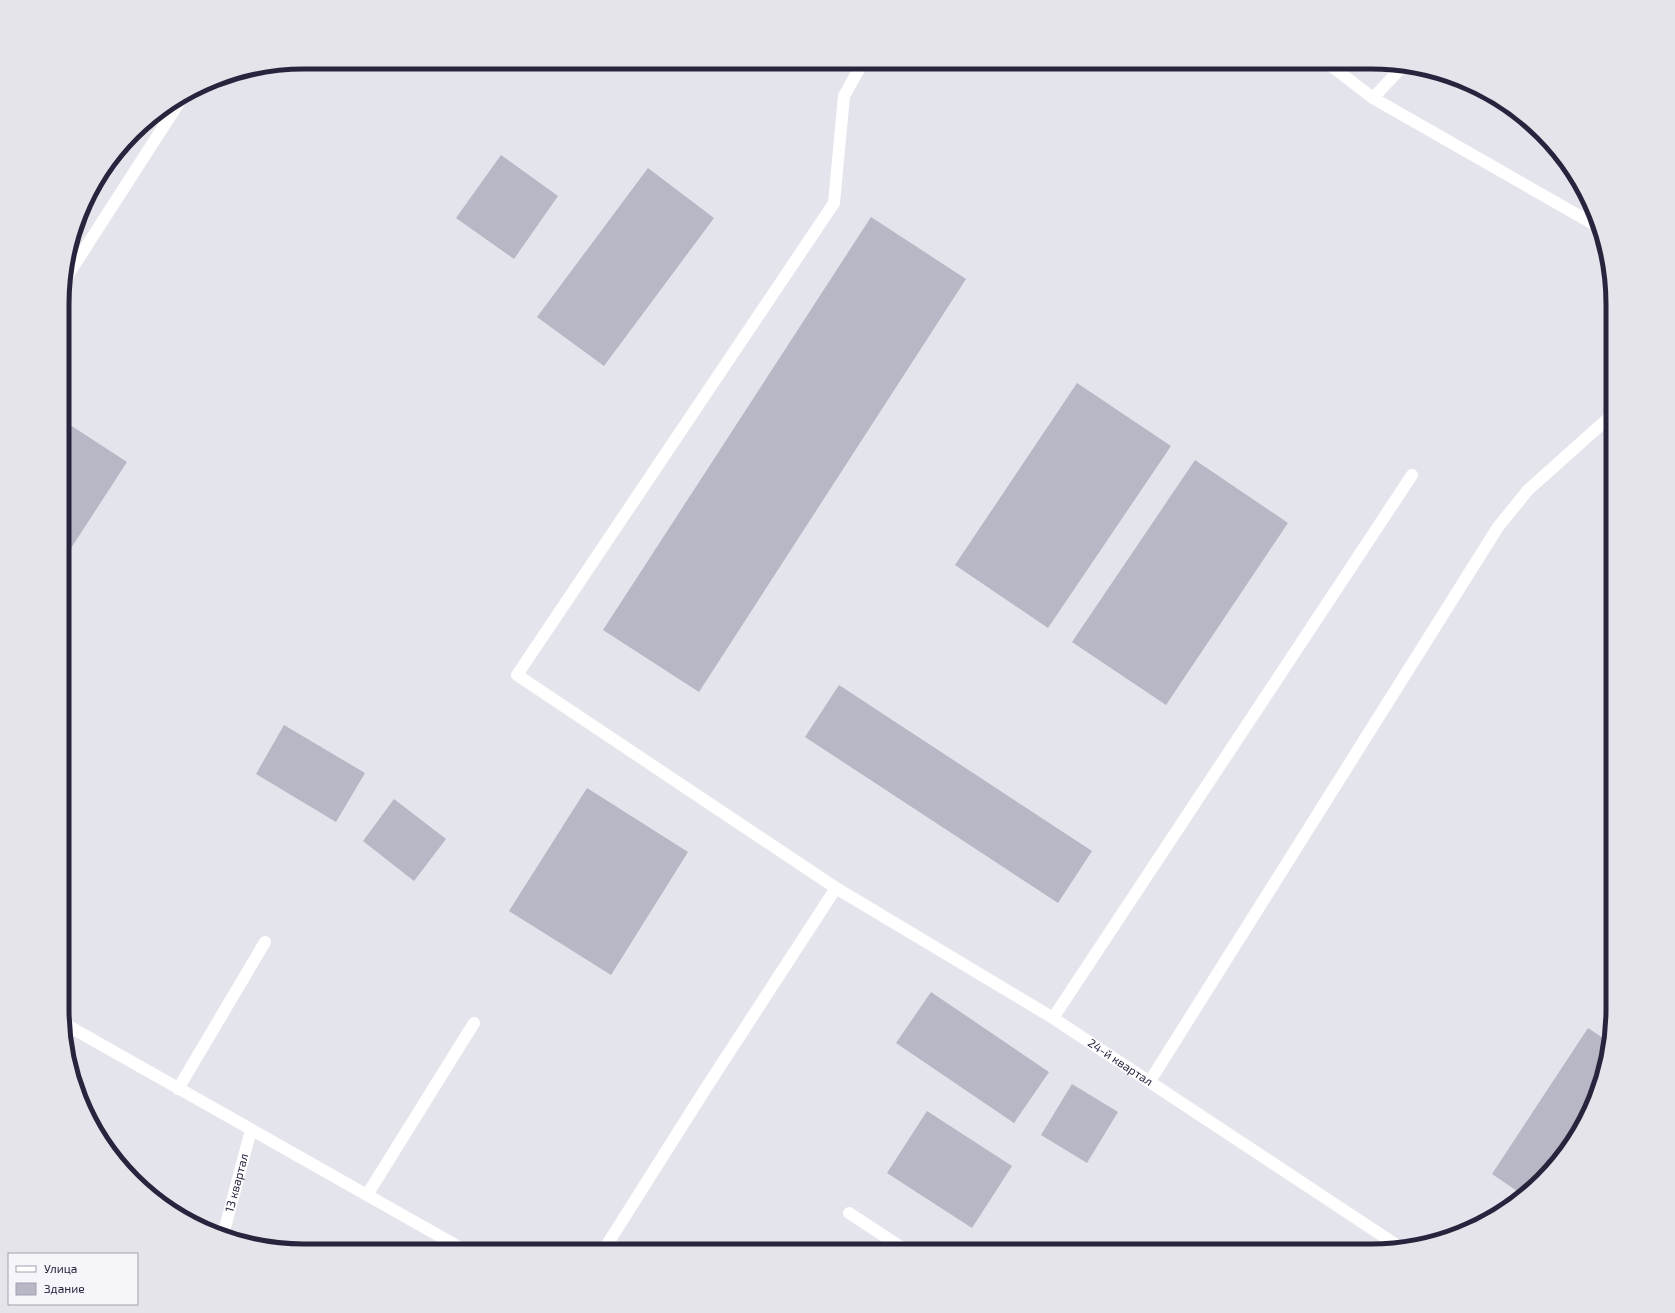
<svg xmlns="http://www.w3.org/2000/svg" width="1675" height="1313" font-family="'Exo 2',sans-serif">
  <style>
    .building { fill: #b7b7c5 }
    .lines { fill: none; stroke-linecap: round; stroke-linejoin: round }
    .lane { stroke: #fff; stroke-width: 12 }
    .street { stroke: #fff; stroke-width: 12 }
    .secondary { stroke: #fff; stroke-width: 12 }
    .labels { text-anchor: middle; stroke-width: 3; stroke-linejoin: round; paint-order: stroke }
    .street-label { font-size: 12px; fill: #29243e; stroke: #f5f5fa }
    .rim { fill: none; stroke: #29243e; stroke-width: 5 }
  </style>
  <rect width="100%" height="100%" fill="#e4e4ed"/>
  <path class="building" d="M501,155L558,196L514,259L456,218Z
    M648,168L714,218L604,366L537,317Z
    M871,217L966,279L699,692L603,630Z
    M1077,383L1171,446L1048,628L955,565Z
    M64,421L127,462L64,559Z
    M1195,460L1288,523L1166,705L1072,642Z
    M839,685L1092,851L1058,903L805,737Z
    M284,725L365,773L336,822L256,774Z
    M587,788L688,852L611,975L509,911Z
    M394,799L446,839L414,881L363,841Z
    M931,992L1049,1072L1014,1123L896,1043Z
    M1588,1028L1609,1042L1594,1102L1553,1169L1523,1195L1492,1174Z
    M1072,1084L1118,1112L1087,1163L1041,1135Z
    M927,1111L1012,1166L972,1228L887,1173Z"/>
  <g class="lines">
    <path class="lane" d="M834,203L517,675L836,888
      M64,281L180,101
      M1053,1018L1412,475
      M1150,1081L1498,527L1528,490L1613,414
      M178,1089L265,942
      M367,1195L474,1023
      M849,1213L907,1251"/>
    <g class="street">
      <path d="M1326,62L1373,98L1597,226"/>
      <path d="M1373,98L1403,66"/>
      <path d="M834,203L844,96L863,62"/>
      <path id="s1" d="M223,1235L251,1130"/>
      <path id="s2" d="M603,1251L706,1088L836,888L1053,1018L1398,1246"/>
    </g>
    <path class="secondary" d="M63,1023L466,1251"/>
  </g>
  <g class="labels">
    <g class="street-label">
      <text dy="4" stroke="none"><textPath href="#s2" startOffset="765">24-й квартал</textPath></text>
      <text dy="4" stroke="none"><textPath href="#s1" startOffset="54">13 квартал</textPath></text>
    </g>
  </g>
  <path d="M0 0H1675V1313H0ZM304 69H1371A235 235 0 0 1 1606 304V1009A235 235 0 0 1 1371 1244H304A235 235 0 0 1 69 1009V304A235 235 0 0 1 304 69Z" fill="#e5e4eb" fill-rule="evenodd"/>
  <path class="rim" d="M304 69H1371A235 235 0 0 1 1606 304V1009A235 235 0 0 1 1371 1244H304A235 235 0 0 1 69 1009V304A235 235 0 0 1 304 69Z"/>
  <rect x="8" y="1253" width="130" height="52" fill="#f5f5fa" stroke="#a3a1af"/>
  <rect x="16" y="1266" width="20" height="6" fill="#ffffff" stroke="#a3a1af"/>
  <text x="44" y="1273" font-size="12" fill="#29243e">Улица</text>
  <rect x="16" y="1283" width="20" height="12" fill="#b7b7c5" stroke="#a3a1af"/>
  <text x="44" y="1293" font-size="12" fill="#29243e">Здание</text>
</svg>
